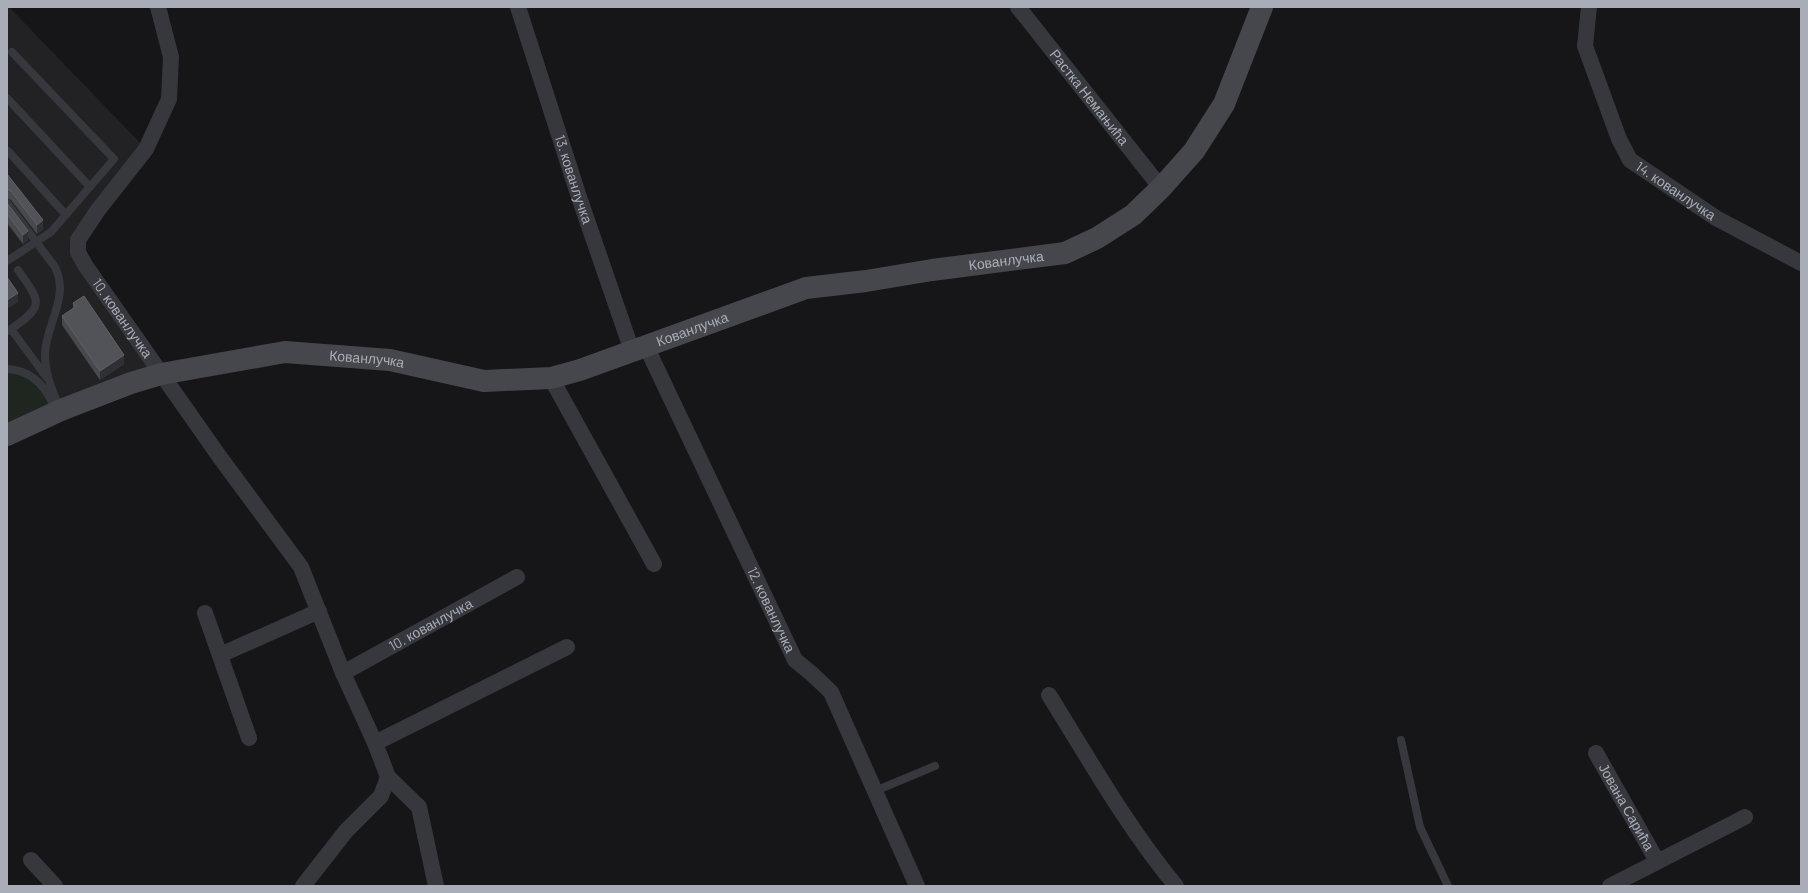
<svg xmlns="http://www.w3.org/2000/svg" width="1808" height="893" font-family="Barlow,sans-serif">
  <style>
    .built { fill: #222225 }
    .green { fill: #1e261f }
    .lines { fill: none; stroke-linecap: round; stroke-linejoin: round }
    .lane { stroke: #37383d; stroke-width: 8 }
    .street { stroke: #37383d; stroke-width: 16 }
    .secondary { stroke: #45474d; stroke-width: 22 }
    .wall { fill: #47494d }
    .shaded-wall { fill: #2f3033 }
    .building { fill: #525359; stroke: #5f6168 }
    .labels { text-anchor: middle; stroke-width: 3; stroke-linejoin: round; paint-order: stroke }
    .street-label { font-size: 14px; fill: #a8adb8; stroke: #111113 }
  </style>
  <rect width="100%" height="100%" fill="#161618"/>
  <path class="built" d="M7,7H9L146,149L78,240L161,374L7,435Z"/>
  <path class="green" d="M7,369L34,378L56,412L7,435Z"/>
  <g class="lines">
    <path class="lane" d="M7,98L90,187
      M8,151L66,215
      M7,203L55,267C70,298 46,323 45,354C45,374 52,392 61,410
      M7,261L51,232L114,159L12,52
      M11,329C46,305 40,302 18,270
      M8,331L11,329L47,378
      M7,369C28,370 43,383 52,402
      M1401,740L1420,827L1448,886
      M875,791L935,766"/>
    <g class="street">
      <path id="s1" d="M158,7L171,57L169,99L146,149L98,210L78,240V252L85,265L219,456L301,567L343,673L375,743L388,777L381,796L346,831L303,886"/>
      <path id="s2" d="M518,7L579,197L632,351"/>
      <path id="s3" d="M1018,7L1161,188"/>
      <path id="s4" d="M1589,7L1585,46L1619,139L1630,160L1716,218L1801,263"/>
      <path id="s5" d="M646,346L795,660L812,674L831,692L917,886"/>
      <path d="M551,378L654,564"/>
      <path d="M205,613L249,738"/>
      <path d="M220,655L319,611"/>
      <path id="s6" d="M343,673L517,577"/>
      <path d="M1049,695C1089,759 1127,827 1176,886"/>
      <path d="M375,743L567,647"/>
      <path id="s7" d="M1596,753L1657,861"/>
      <path d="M388,777L419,807L436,886"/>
      <path d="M31,860L55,886"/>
      <path d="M1610,886L1745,817"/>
    </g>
    <path class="secondary" id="s8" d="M7,435L61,410L131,383L161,374L285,352L390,360L484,381L551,378L580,370L806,288L866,281L932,270L1065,253L1097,238L1133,215L1161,188L1194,151L1224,104L1262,7"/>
  </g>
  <path class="wall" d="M7,174L43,229L37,234L11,200L7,198Z
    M7,203L28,240L23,244L7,223Z
    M73,303L124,364L100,380L62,325V316L73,309Z"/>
  <path class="shaded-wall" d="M43,220V229L37,234V225Z
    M28,231V240L23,244V235Z
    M18,293V302L7,309V300Z
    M124,355V364L100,380V371Z"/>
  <path class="building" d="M7,174L43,220L37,225L11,191L7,189Z
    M7,203L28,231L23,235L7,214Z
    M7,277L18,293L7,300Z
    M84,296L124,355L100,371L62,316L75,307L73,303Z"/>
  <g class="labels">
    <g class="street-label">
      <text dy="5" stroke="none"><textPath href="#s3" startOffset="115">Растка Немањића</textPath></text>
      <text dy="5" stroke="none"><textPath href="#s2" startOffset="181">13. кованлучка</textPath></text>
      <text dy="5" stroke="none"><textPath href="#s4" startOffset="217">14. кованлучка</textPath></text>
      <text dy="5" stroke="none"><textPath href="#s8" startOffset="1033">Кованлучка</textPath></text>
      <text dy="5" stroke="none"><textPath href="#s1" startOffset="354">10. кованлучка</textPath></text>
      <text dy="5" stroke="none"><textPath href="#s8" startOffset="710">Кованлучка</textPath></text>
      <text dy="5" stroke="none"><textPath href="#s8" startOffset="374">Кованлучка</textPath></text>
      <text dy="5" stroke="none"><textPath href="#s5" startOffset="292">12. кованлучка</textPath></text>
      <text dy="5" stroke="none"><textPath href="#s6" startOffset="100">10. кованлучка</textPath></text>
      <text dy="5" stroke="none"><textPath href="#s7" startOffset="62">Јована Сарића</textPath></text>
    </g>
  </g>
  <rect width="1808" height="893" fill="none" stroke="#a8adb8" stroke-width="16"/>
</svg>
